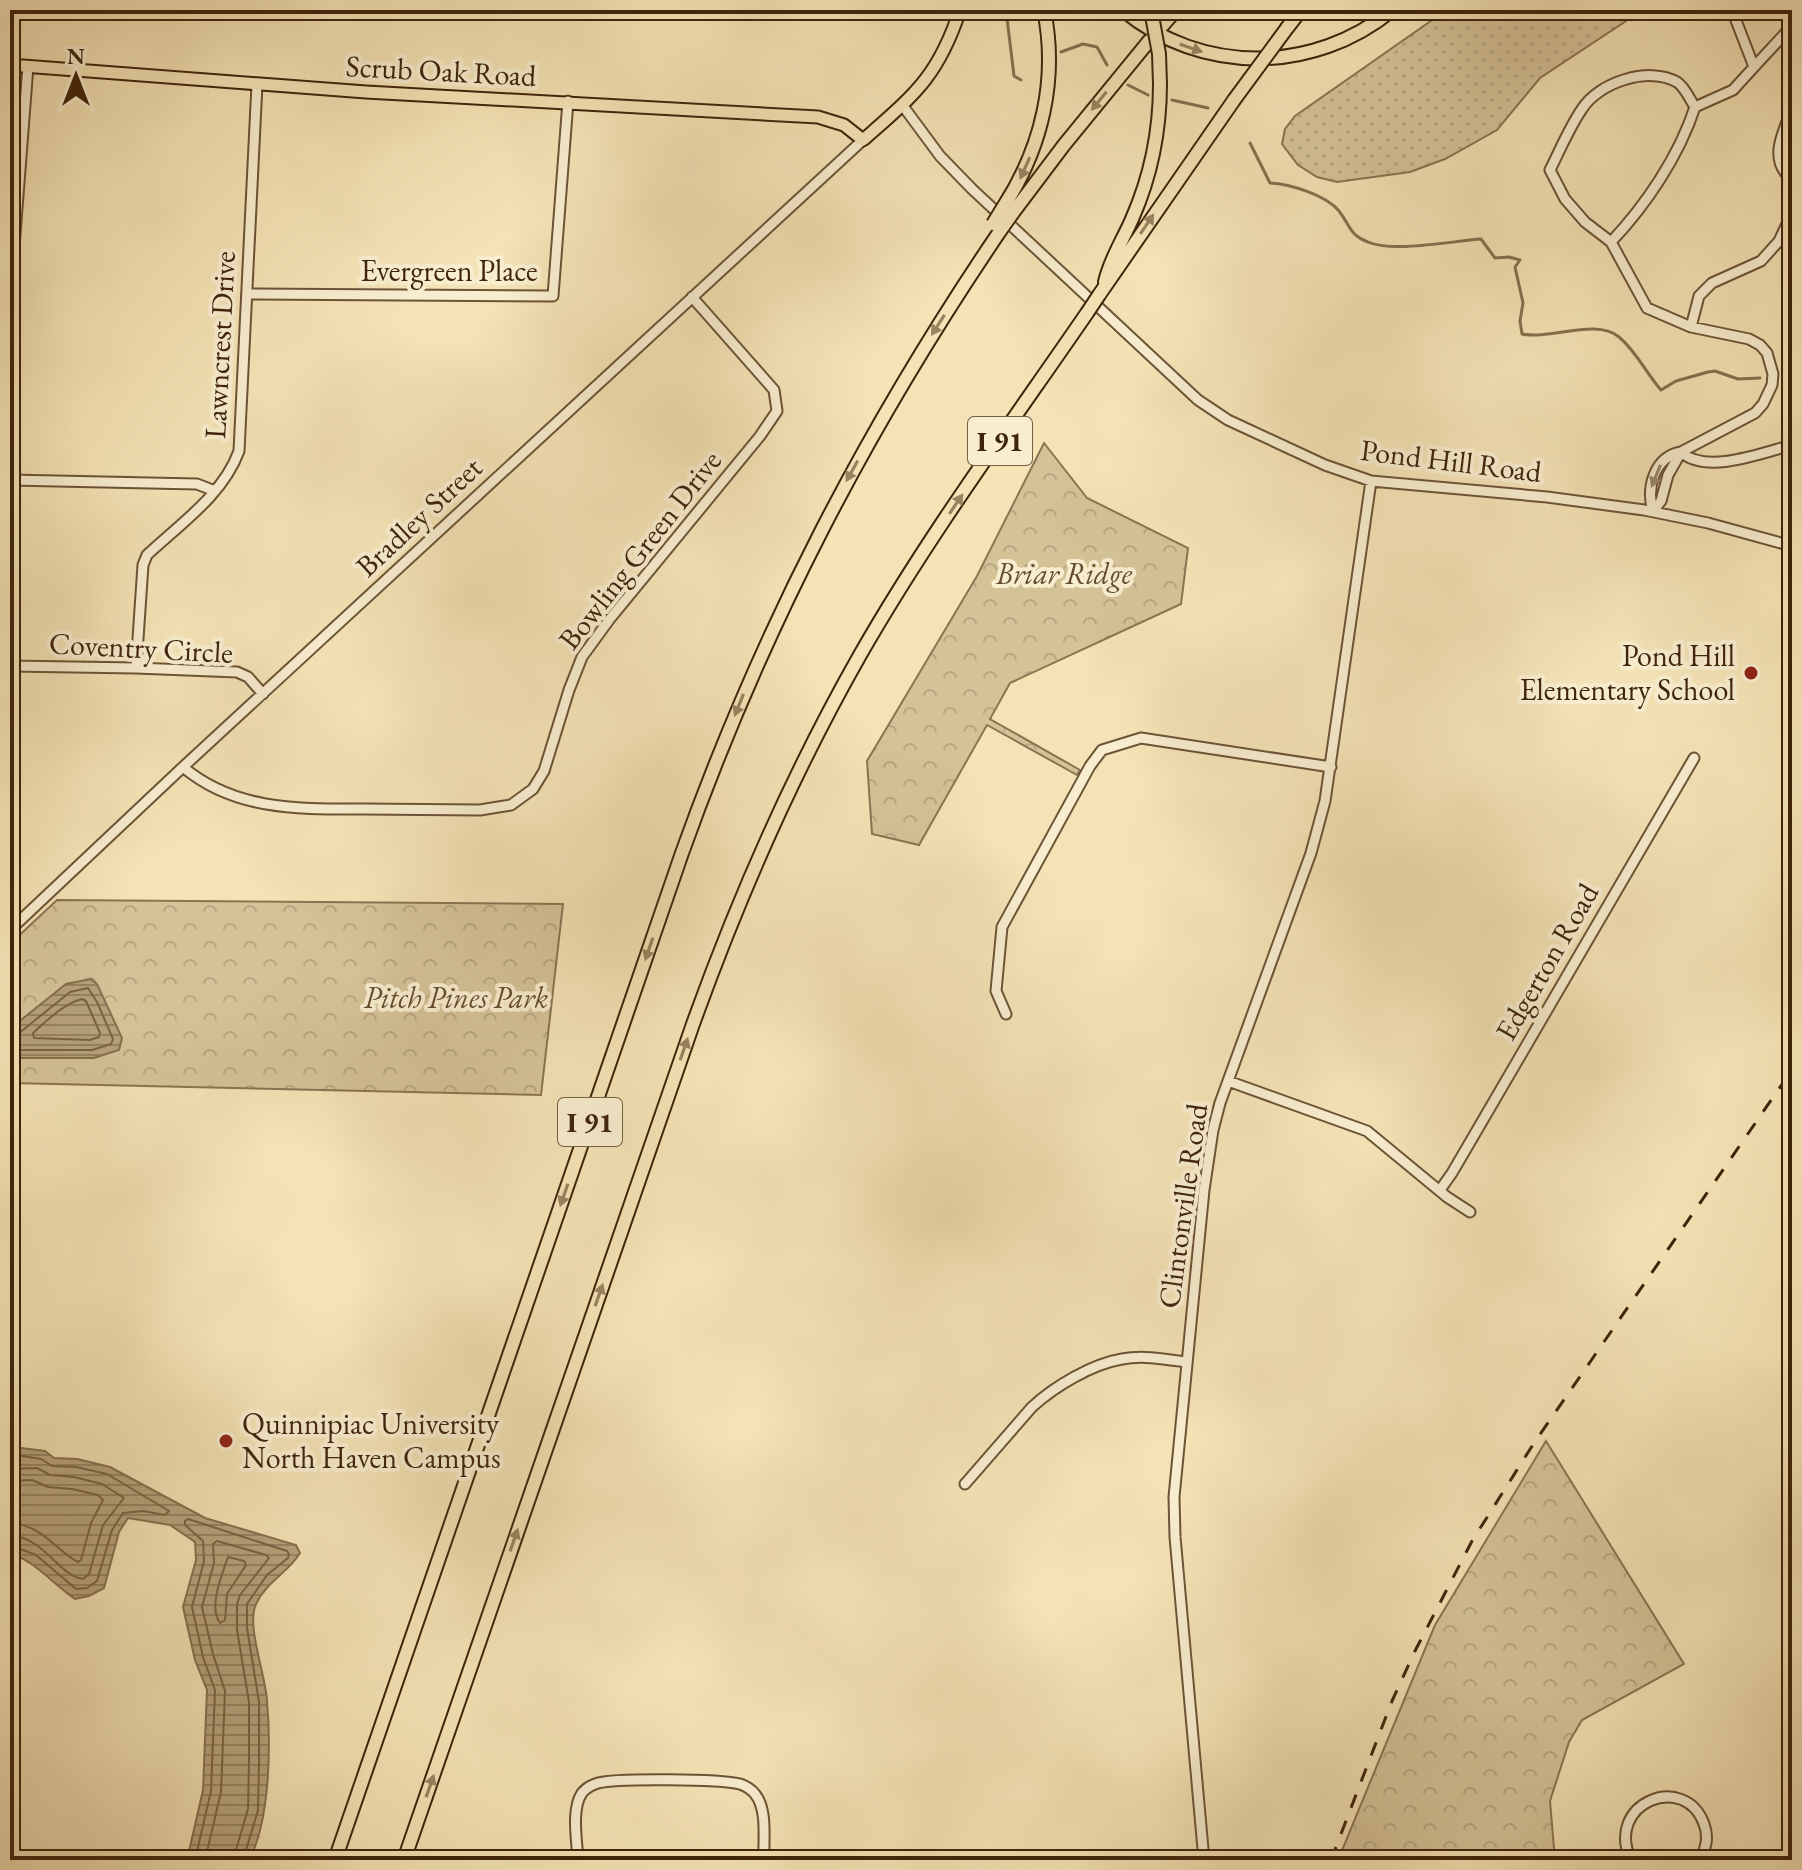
<svg xmlns="http://www.w3.org/2000/svg" width="1802" height="1870" font-family="'EB Garamond',serif">
  <style>
    .grass { fill: url(#grass-dots); stroke: #8a7452; stroke-width: 2 }
    .forest { fill: url(#forest-crowns); stroke: #8a7452; stroke-width: 2 }
    .water { fill: url(#water-rules); stroke: #86704e; stroke-width: 2 }
    .lines { fill: none; stroke-linecap: round; stroke-linejoin: round }
    .shore { stroke: #7a6343; stroke-width: 2 }
    .stream { stroke: #86704e; stroke-width: 3 }
    .minor-casing { stroke: #6c5436; stroke-width: 13 }
    .major-casing { stroke: #3e240b; stroke-width: 15 }
    .highway-casing { stroke: #3e240b; stroke-width: 16 }
    .minor { stroke: #f8edcf; stroke-width: 9 }
    .major { stroke: #f4e3b5; stroke-width: 11 }
    .highway { stroke: #f4e3b5; stroke-width: 12 }
    .rail { stroke: #3e240b; stroke-width: 3; stroke-dasharray: 14 14; stroke-linecap: butt }
    .highway-bridge-casing { stroke: #3e240b; stroke-width: 16; stroke-linecap: butt }
    .highway-bridge { stroke: #f4e3b5; stroke-width: 12 }
    .oneway { fill: #998460 }
    .oneway2 { fill: #9b886d }
    .poi-dot { fill: #8f2418; stroke: #f8edcf; stroke-width: 3 }
    .labels { text-anchor: middle; stroke-width: 8; stroke-linejoin: round; paint-order: stroke }
    .shield { fill: #f8edcf; stroke: #766046; stroke-width: 2 }
    .shield-label { font-size: 28px; font-weight: bold; fill: #3e240b }
    .street-label { font-size: 30px; fill: #3e240b; stroke: #f8edcf }
    .park-label { font-size: 30px; font-style: italic; fill: #644c2e; stroke: #f8edcf }
    .poi-label { font-size: 30px; fill: #3e240b; stroke: #f8edcf; text-anchor: end }
  </style>
  <defs>
    <pattern id="grass-dots" width="8" height="8" patternUnits="userSpaceOnUse" patternTransform="scale(2)"><rect width="8" height="8" fill="#d5c398"/><path d="M2 2h.1M6 6h.1" fill="none" stroke="#b8a782" stroke-width="1.8" stroke-linecap="round"/></pattern>
    <pattern id="forest-crowns" width="20" height="18" patternUnits="userSpaceOnUse" patternTransform="scale(2)"><rect width="20" height="18" fill="#d5c398"/><path d="M2 6a3 3 0 1 1 6 0M12 15a3 3 0 1 1 6 0" fill="none" stroke="#b8a782"/></pattern>
    <pattern id="water-rules" width="6" height="5" patternUnits="userSpaceOnUse" patternTransform="scale(2)"><rect width="6" height="5" fill="#b6a27b"/><path d="M0 2.5h6" fill="none" stroke="#958463"/></pattern>
  </defs>
  <rect width="100%" height="100%" fill="#f4e3b5"/>
  <filter id="stains"><feTurbulence type="fractalNoise" baseFrequency=".0025" numOctaves="4"/><feColorMatrix values="0 0 0 0 .2 0 0 0 0 .09 0 0 0 0 .02 0 0 0 .5 -.17"/></filter>
  <radialGradient id="worn" r=".72"><stop offset=".6" stop-color="#630" stop-opacity="0"/><stop offset="1" stop-color="#630" stop-opacity=".3"/></radialGradient>
  <path class="grass" d="M1442,10H1634L1629,19L1540,78L1497,130L1445,159L1410,172L1337,182L1317,177L1298,165L1282,144L1285,129L1295,116L1435,18Z"/>
  <path class="forest" d="M1044,443L1087,498L1188,548L1181,604L1010,683L990,719L1080,770L1077,775L987,725L919,845L872,834L867,761L977,576Z
    M57,900L563,904L541,1095L10,1083V944Z
    M1546,1441L1684,1664L1582,1720L1569,1742L1550,1801L1555,1860H1338L1435,1625Z"/>
  <path class="water" d="M91,979L97,984L122,1038L119,1050L94,1058H10V1033L16,1024L66,984Z
    M21,1448L45,1451L54,1458L77,1459L110,1467L205,1518L296,1545L300,1553C289,1572 266,1582 256,1604C246,1626 266,1676 267,1701C271,1746 270,1821 249,1860H187L203,1790L207,1690L195,1660L183,1607L196,1560L195,1542L170,1525L128,1518L119,1532L104,1588L89,1596L75,1599C52,1583 36,1562 10,1553V1452Z"/>
  <g class="lines">
    <path class="shore" d="M82,999L86,1001L100,1033L99,1037L90,1040L34,1038L33,1033C46,1021 65,1003 82,999Z
      M10,1036L18,1034L70,992L88,988L97,1002L113,1039L111,1044L92,1050H10
      M10,1459L22,1456L41,1459L52,1466L76,1467L107,1474L169,1511L165,1515L143,1511L123,1513L112,1530L97,1581L87,1588L76,1589L36,1555L10,1545
      M10,1469L37,1468L50,1475L74,1477L102,1484L124,1498L103,1525L89,1574L83,1579C59,1576 45,1538 10,1535
      M10,1481L32,1480L48,1487L72,1489L98,1495L103,1500L91,1523L81,1560L78,1562C54,1549 43,1525 10,1523
      M228,1557L244,1561L246,1565L227,1594L225,1620L220,1623C208,1607 222,1575 228,1557Z
      M195,1860L211,1791L215,1690L203,1657L192,1607L204,1561L203,1541L185,1525V1521L188,1519L287,1551L289,1554L288,1558L267,1575L247,1604V1628L259,1702V1763L258,1810L243,1860
      M205,1860L221,1792L225,1691L213,1654L202,1607L214,1563L213,1544L217,1541L266,1555L269,1558L240,1595L237,1604V1630L249,1702V1762L248,1809L233,1860"/>
    <path class="stream" d="M1006,10L1014,76L1021,80
      M1061,52L1083,44L1097,47L1107,65
      M1128,85L1148,95
      M1172,100L1208,108
      M1250,143L1270,183C1290,184 1326,195 1339,211C1350,225 1349,235 1368,242C1393,253 1452,241 1481,239L1495,258L1509,257L1520,260L1515,267L1523,303L1520,321L1522,334C1551,340 1596,318 1619,337C1637,352 1646,373 1661,390L1676,381L1708,372L1715,371L1738,379L1760,378
      M1789,368L1784,353V342L1792,336"/>
    <defs>
      <path id="minor" d="M1754,67L1792,26
        M903,106L940,156L972,189L1198,400L1228,420L1325,465L1371,481L1547,497L1644,510L1708,523L1792,546
        M1695,107L1733,90L1754,67L1732,10
        M1792,109C1784,131 1769,156 1788,176L1792,172
        M1611,242C1646,205 1679,156 1695,107C1690,100 1685,87 1677,82C1649,66 1599,82 1582,109C1569,128 1560,150 1550,170L1565,199L1585,222L1611,242L1647,308L1691,327L1749,339L1760,345L1767,353L1773,374L1772,385L1763,404L1755,413L1681,452C1654,457 1646,488 1653,511
        M247,294L553,296L568,101
        M10,299L28,66
        M1691,327L1699,296L1712,283L1761,261L1779,241L1792,213
        M1681,452C1706,475 1762,453 1792,445
        M10,480L197,484L215,491
        M1653,511L1661,501L1668,475L1681,452
        M10,666L136,668L237,672L248,677L263,694
        M136,668L143,565L147,555C180,524 223,495 239,451L257,84
        M183,767C235,811 300,809 364,809C402,809 441,810 480,810L511,805L533,789L544,771L569,690L582,657L609,620L760,436L777,411L774,390L692,297
        M10,930L183,767L863,140
        M1006,1014L996,991L1002,927L1090,766L1102,750L1141,738L1331,767
        M1228,1081L1367,1131L1447,1197L1470,1212
        M1440,1190L1452,1173L1694,758
        M965,1484L1032,1407C1055,1386 1092,1364 1122,1359C1143,1355 1165,1359 1186,1362
        M578,1860C577,1841 571,1809 582,1793C586,1788 591,1785 598,1783C616,1778 720,1779 740,1784C746,1786 751,1789 755,1794C768,1810 763,1840 764,1860
        M1204,1860L1175,1537L1174,1497L1204,1190L1213,1130L1220,1103L1311,853L1325,801L1371,481
        M1631,1860C1604,1803 1685,1771 1704,1824C1709,1837 1706,1848 1700,1860"/>
      <path id="major" d="M10,65L366,92L818,117L844,125L863,140C914,95 938,77 960,10"/>
      <path id="highway" d="M1123,10C1201,75 1314,74 1392,10
        M1162,26L1176,10
        M1287,28L1301,10
        M1004,206C1042,147 1058,79 1044,10
        M1012,214L1064,145L1149,41
        M1105,282C1110,259 1123,240 1132,219C1151,176 1160,131 1160,84
        M1099,295L1234,100
        M335,1860L682,853C762,629 867,427 1000,231
        M404,1860L693,1024C739,896 793,773 860,655C928,536 1010,425 1087,313"/>
    </defs>
    <use href="#minor" class="minor-casing"/>
    <use href="#major" class="major-casing"/>
    <use href="#highway" class="highway-casing"/>
    <use href="#minor" class="minor"/>
    <use href="#major" class="major"/>
    <use href="#highway" class="highway"/>
    <path class="rail" d="M1331,1860L1392,1701L1415,1651L1472,1541L1534,1443L1792,1070"/>
    <defs>
      <path id="highway-bridge" d="M1151,10L1159,54L1160,84
        M1234,100L1287,28
        M993,224L1004,206
        M1000,231L1012,214
        M1087,313L1099,295"/>
    </defs>
    <use href="#highway-bridge" class="highway-bridge-casing"/>
    <use href="#highway-bridge" class="highway-bridge"/>
  </g>
  <defs><path id="oneway-solid" d="M-6-.8H1V-3.2L6.5 0L1 3.2V.8H-6Z" transform="scale(2)"/></defs>
  <g class="oneway">
    <use href="#oneway-solid" transform="translate(1191 48) rotate(19)"/>
    <use href="#oneway-solid" transform="translate(1099 101) rotate(129)"/>
    <use href="#oneway-solid" transform="translate(1025 168) rotate(114)"/>
    <use href="#oneway-solid" transform="translate(1147 224) rotate(-56)"/>
    <use href="#oneway-solid" transform="translate(938 325) rotate(123)"/>
    <use href="#oneway-solid" transform="translate(852 471) rotate(119)"/>
    <use href="#oneway-solid" transform="translate(956 504) rotate(-56)"/>
    <use href="#oneway-solid" transform="translate(739 705) rotate(112)"/>
    <use href="#oneway-solid" transform="translate(649 949) rotate(109)"/>
    <use href="#oneway-solid" transform="translate(684 1049) rotate(-71)"/>
    <use href="#oneway-solid" transform="translate(564 1195) rotate(109)"/>
    <use href="#oneway-solid" transform="translate(599 1295) rotate(-71)"/>
    <use href="#oneway-solid" transform="translate(514 1540) rotate(-71)"/>
    <use href="#oneway-solid" transform="translate(430 1786) rotate(-71)"/>
  </g>
  <use class="oneway2" href="#oneway-solid" transform="translate(1656 476) rotate(112)"/>
  <g class="poi-dot">
    <circle cx="1751" cy="673" r="8"/>
    <circle cx="226" cy="1441" r="8"/>
  </g>
  <g class="labels">
    <g class="shield">
      <rect x="968" y="417" width="64" height="48" rx="6"/>
      <rect x="558" y="1098" width="64" height="48" rx="6"/>
    </g>
    <g class="shield-label">
      <text x="1000" y="451">I 91</text>
      <text x="590" y="1132">I 91</text>
    </g>
    <g class="street-label">
      <text transform="translate(441 71) rotate(3)" y="10">Scrub Oak Road</text>
      <text x="449" y="281">Evergreen Place</text>
      <text transform="translate(220 345) rotate(-87)" y="10">Lawncrest Drive</text>
      <text transform="translate(1451 461) rotate(7)" y="10">Pond Hill Road</text>
      <text transform="translate(419 517) rotate(-43)" y="10">Bradley Street</text>
      <text transform="translate(640 550) rotate(-52)" y="10">Bowling Green Drive</text>
      <text transform="translate(141 648) rotate(3)" y="10">Coventry Circle</text>
      <text transform="translate(1547 962) rotate(-60)" y="10">Edgerton Road</text>
      <text transform="translate(1183 1206) rotate(-82)" y="10">Clintonville Road</text>
    </g>
    <g class="park-label">
      <text x="1064" y="584">Briar Ridge</text>
      <text x="456" y="1008">Pitch Pines Park</text>
    </g>
    <g class="poi-label">
      <text x="1735" y="666">Pond Hill<tspan x="1735" dy="34">Elementary School</tspan></text>
      <text x="242" y="1434" text-anchor="start">Quinnipiac University<tspan x="242" dy="34">North Haven Campus</tspan></text>
    </g>
  </g>
  <rect width="1802" height="1870" fill="none" stroke="#f4e3b5" stroke-width="40"/>
  <rect x="12" y="12" width="1778" height="1846" fill="none" stroke="#3e240b" stroke-width="4"/>
  <rect x="20" y="20" width="1762" height="1830" fill="none" stroke="#3e240b" stroke-width="2"/>
  <g transform="translate(76 76)" stroke="#f8edcf" stroke-width="6" paint-order="stroke">
  <path d="M0-6L14 30L0 20L-14 30Z" fill="#3e240b"/>
  <text y="-12" font-size="22" font-weight="bold" text-anchor="middle" fill="#3e240b">N</text>
  </g>
  <rect width="100%" height="100%" filter="url(#stains)"/>
  <rect width="100%" height="100%" fill="url(#worn)"/>
</svg>
